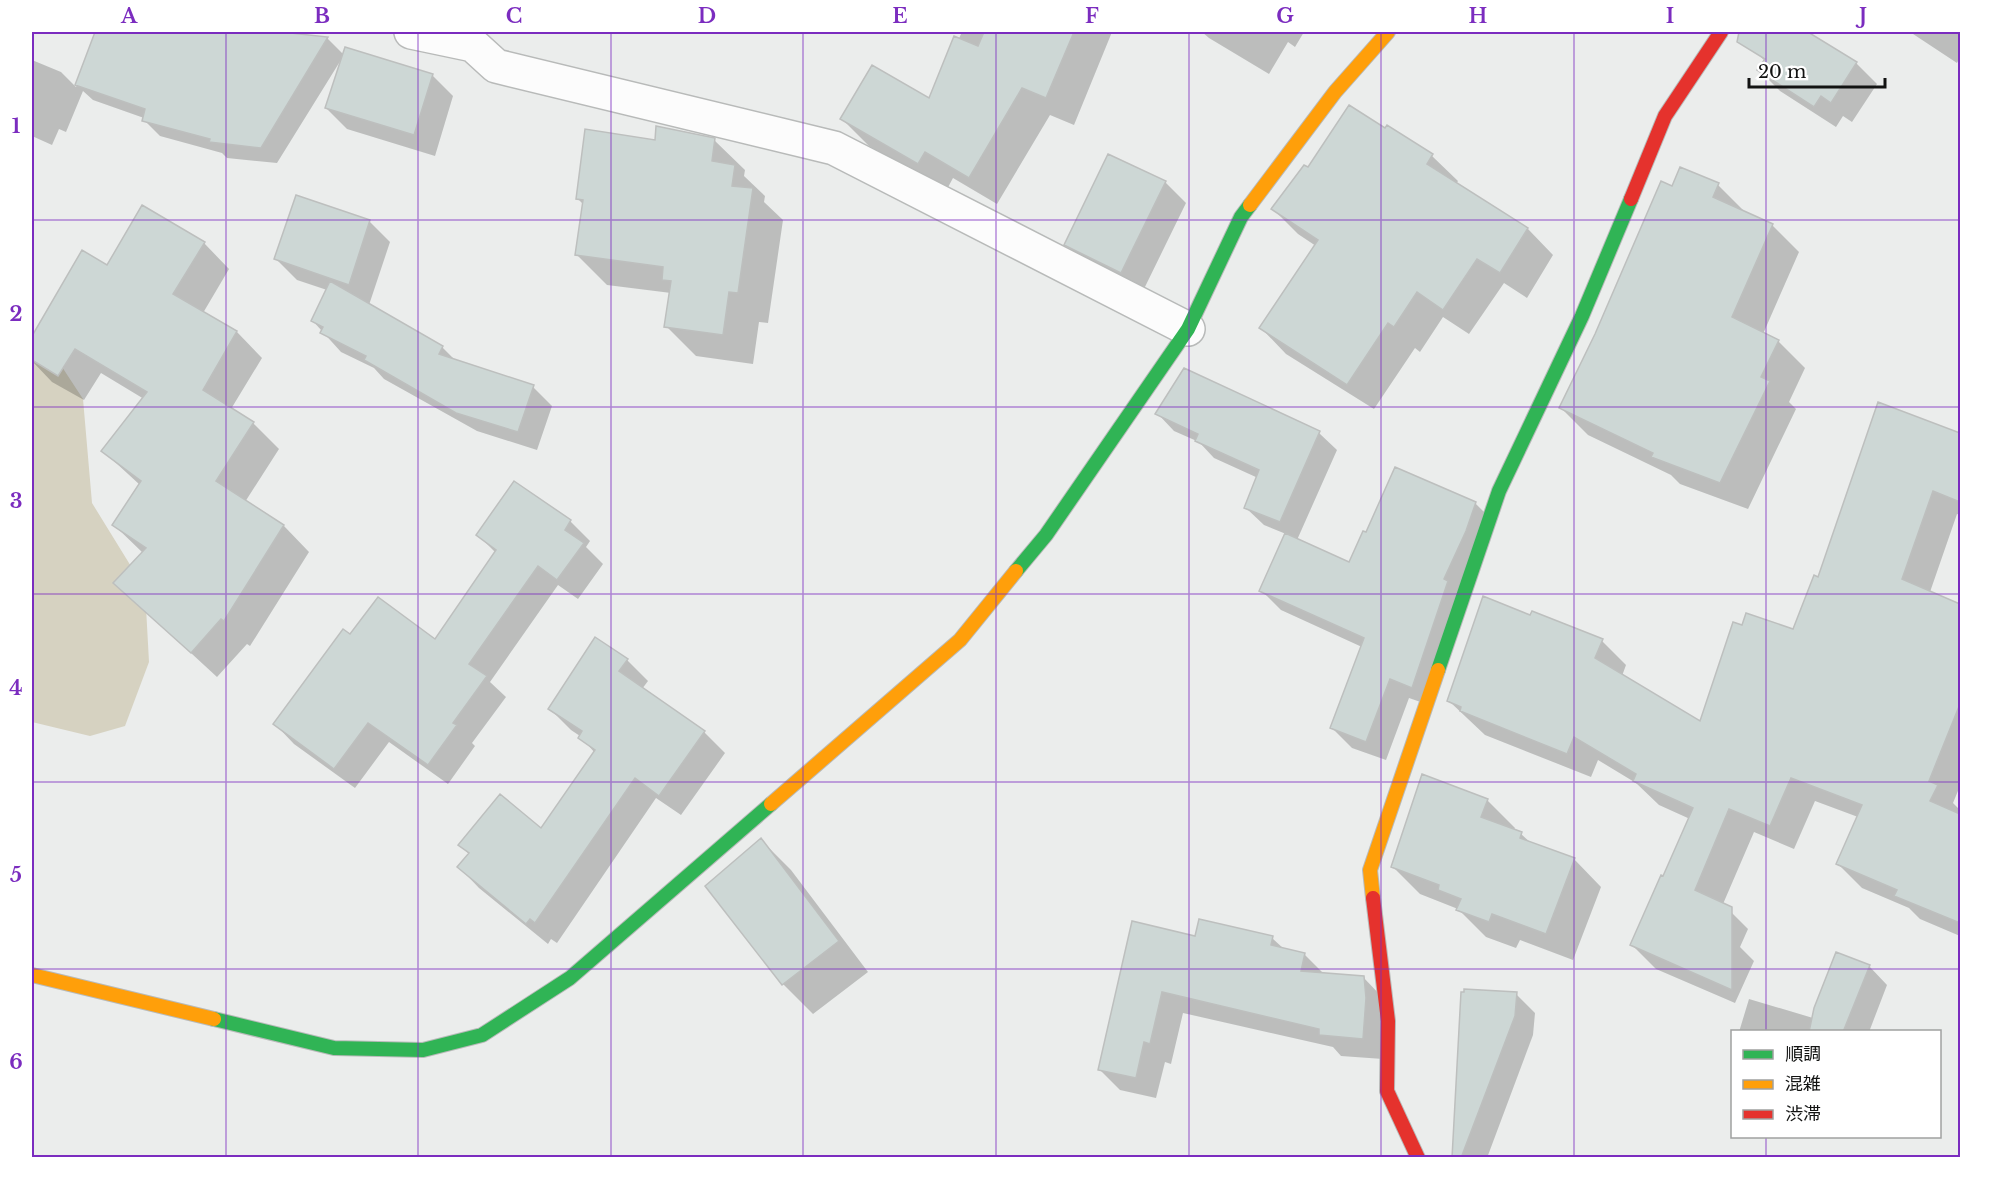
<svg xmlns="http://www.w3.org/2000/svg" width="1992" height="1189" font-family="'Libre Baskerville','Noto Sans JP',serif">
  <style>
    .green { fill: #d6d2c1 }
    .shadow { fill: #0003 }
    .building { fill: #cdd7d5; stroke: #bdbfbe; stroke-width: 1.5 }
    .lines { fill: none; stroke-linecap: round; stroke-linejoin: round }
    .street-casing { stroke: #b8bab9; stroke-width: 36 }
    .fast-casing { stroke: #b8bab9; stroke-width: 16 }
    .slow-casing { stroke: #b8bab9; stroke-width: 16 }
    .jam-casing { stroke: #b8bab9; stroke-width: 16 }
    .street { stroke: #fcfcfc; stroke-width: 33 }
    .fast { stroke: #30b455; stroke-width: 14 }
    .slow { stroke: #ff9f0a; stroke-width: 14 }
    .jam { stroke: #e5322d; stroke-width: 14 }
    .grid { fill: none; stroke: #7b2cbf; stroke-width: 1.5; stroke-opacity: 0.55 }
    .neatline { fill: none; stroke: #7b2cbf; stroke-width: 2 }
    .grid-label { font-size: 20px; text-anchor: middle; font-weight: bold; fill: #7b2cbf }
  </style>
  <rect width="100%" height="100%" fill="#ebedec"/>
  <path class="green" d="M32,338L49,347L83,399L92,503L145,589L149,662L125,726L90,736L32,722Z"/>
  <path class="shadow" d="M96,32H268L327,38L344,55L277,163L227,158L222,153L160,136L144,120V118L93,100L83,91L66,132L59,129L52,145L32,136V60L61,72L76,87Z
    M962,32H1112L1074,125L1050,115L997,204L953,178L946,191L869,146L842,119L930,100Z
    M1202,32H1304L1295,47L1288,42L1269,74L1209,38Z
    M1770,32H1805L1856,63L1877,84L1852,122L1843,116L1836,127L1780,91L1759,70L1765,61L1756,52Z
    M1910,32H1960V57L1957,63Z
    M432,75L453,96L435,156L347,129L326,108Z
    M1388,127L1432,156L1458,181L1456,184L1528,229L1553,255L1527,298L1504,283L1469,334L1443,317L1420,352L1415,348L1374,409L1286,354L1261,328L1316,246L1298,234L1273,209L1308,169L1386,130Z
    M714,140L745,170L744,176L765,196L764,202L783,220L768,323L759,322L753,364L696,356L666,326L671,293L607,285L577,255L584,205L577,198L656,142Z
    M1165,182L1186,203L1142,293L1087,265L1066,244Z
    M1718,185L1745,212L1772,225L1799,252L1763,334L1778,341L1805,368L1789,402L1796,409L1748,509L1680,484L1671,475L1588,435L1561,408L1673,188Z
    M369,221L390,242L369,305L442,347L457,362L533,387L552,406L537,450L477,431L384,379L374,368L341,352L312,320L327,290L297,280L276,259Z
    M204,243L229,269L203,313L237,332L262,358L231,409L253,423L279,449L245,502L284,526L309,552L250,646L247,644L217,677L115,583L143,553L114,525L140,485L103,451L144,399L101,373L84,400L52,382L32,361V348L37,339L108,267Z
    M1157,413L1319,433L1337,450L1297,540L1349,564L1475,503L1495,523L1432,706L1409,698L1386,760L1352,748L1332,728L1362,647L1281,610L1261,590L1286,534L1264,525L1246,508L1258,478L1214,458L1199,442L1174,431Z
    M1936,425L1960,437V515L1957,514L1930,592L1960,605V786L1953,803L1960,810L1959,815L1960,816V936L1920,919L1909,908L1862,888L1838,864L1858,817L1815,801L1794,849L1754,832L1723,904L1748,929L1740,947L1754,961L1735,1003L1656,969L1632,945L1690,819L1659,805L1636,783L1598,760L1591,777L1485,735L1449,701L1531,617L1602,641L1626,665L1622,676L1701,723L1743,627L1794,631L1819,579Z
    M570,521L590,541L586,547L603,564L578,599L558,585L490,682L506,697L472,743L475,746L448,784L389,742L355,788L294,744L275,724L351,636L435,642L496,553L478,535Z
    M596,639L627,660L648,681L642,689L704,732L725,753L681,815L656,798L557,943L551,939L548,944L479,888L459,867L469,854L460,845L541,830L595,753L580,736L571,730L550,709Z
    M1487,800L1515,828L1513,831L1521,834L1531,843L1574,859L1601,887L1573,960L1520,940L1516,948L1486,937L1458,909L1420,894L1393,867Z
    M761,840L791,870L868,972L813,1014L783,984Z
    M1197,938H1272L1284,949L1304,954L1324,974L1363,977L1384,999L1383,1059L1341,1056L1333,1047L1183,1013L1171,1064L1165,1062L1156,1098L1120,1090L1099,1069Z
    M1869,966L1887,985L1869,1032H1739L1749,999L1813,1018Z
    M1516,994L1535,1013L1533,1035L1487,1158H1453Z"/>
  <path class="building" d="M95,32H281L328,37L261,148L209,142L210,139L142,121L145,109L75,85Z
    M984,32H1074L1046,98L1022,88L969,178L925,152L918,164L840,119L872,65L929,98L954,36L978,46Z
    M1739,32H1808L1857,62L1831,103L1821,96L1814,107L1757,70L1765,59L1737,42Z
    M345,47L433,74L414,135L325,108Z
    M1349,105L1385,128L1387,125L1433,154L1427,164L1528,228L1500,273L1477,259L1443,310L1417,292L1394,327L1388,323L1347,385L1259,328L1318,240L1271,209L1304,165L1308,167Z
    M656,126L715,138L712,161L735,165L732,186L753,188L738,293L729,292L723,335L664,327L671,281L662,280L663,267L575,255L583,200L576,199L585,129L655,140Z
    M1108,154L1166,181L1121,273L1064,245Z
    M1680,167L1719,183L1713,197L1773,224L1732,317L1779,340L1761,377L1770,381L1720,483L1651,457L1653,453L1559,408L1595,334L1661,181L1672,186Z
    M296,195L370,220L349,285L274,259Z
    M142,205L205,242L173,294L237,331L203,390L254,422L216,481L284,525L224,621L221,619L191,653L113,583L146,548L112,525L141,481L101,451L147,392L75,349L58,376L32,360V336L82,250L107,265Z
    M330,281L443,346L439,354L534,385L518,432L456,413L364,360L366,356L320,333L323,327L311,321Z
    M1184,368L1320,431L1280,522L1244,508L1259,470L1195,441L1198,434L1155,414Z
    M1878,402L1960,433V502L1933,491L1902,579L1960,604V704L1929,781L1938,785L1930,801L1960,814V923L1894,896L1897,890L1836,864L1862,805L1791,778L1770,826L1729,809L1695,890L1732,907V990L1630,945L1661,875L1663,876L1693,808L1633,781L1636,774L1574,737L1567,754L1460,711L1461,707L1447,701L1483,596L1530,615L1532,611L1603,639L1595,658L1700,721L1733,622L1742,625L1746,613L1793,629L1814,575L1818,577Z
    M1395,467L1476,502L1466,531L1444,579L1448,581L1412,688L1390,679L1366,742L1330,728L1364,638L1259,591L1285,533L1349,562L1363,531L1366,532Z
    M514,481L571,520L565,530L584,543L557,580L538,566L469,664L487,676L453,723L457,725L428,765L368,723L334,769L273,724L343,629L350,634L378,597L435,639L496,550L476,535Z
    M595,637L628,659L619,671L705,731L659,796L635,778L535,923L530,919L526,924L457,867L469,853L458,845L500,794L541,828L595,750L578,738L582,731L548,709Z
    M1422,774L1488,799L1481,817L1522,832L1520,838L1575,858L1546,934L1492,914L1489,922L1456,910L1461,899L1438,890L1439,885L1391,867Z
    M761,838L839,941L782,985L705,886Z
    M1199,919L1273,936L1271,945L1305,953L1301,971L1364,976L1366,998L1363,1039L1319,1035V1029L1162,992L1150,1044L1144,1042L1136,1078L1098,1070L1132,921L1195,936Z
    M1836,952L1870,965L1843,1032H1809L1814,1008Z
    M1464,989L1517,992L1515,1016L1461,1158H1452L1461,992H1464Z"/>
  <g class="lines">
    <defs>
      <path id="street" d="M411,32L473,45L496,66L834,148L1188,329"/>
      <path id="fast" d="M1016,571L1046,535L1188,329L1241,217L1250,205
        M1438,670L1499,491L1582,316L1631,199
        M214,1019L334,1048L423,1050L482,1035L570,978L771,804"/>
      <path id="slow" d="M1250,205L1335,92L1388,32
        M771,804L960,640L1016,571
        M1373,898L1370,870L1438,670
        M32,975L214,1019"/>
      <path id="jam" d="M1631,199L1665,116L1721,32
        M1373,898L1388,1021L1387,1091L1418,1158"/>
    </defs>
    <use href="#street" class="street-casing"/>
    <use href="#fast" class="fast-casing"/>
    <use href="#slow" class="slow-casing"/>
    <use href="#jam" class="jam-casing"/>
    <use href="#street" class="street"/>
    <use href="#fast" class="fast"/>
    <use href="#slow" class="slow"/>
    <use href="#jam" class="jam"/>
  </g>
  <path class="grid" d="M226,32V1158M418,32V1158M611,32V1158M803,32V1158M996,32V1158M1189,32V1158M1381,32V1158M1574,32V1158M1766,32V1032M32,220H1960M32,407H1960M32,594H1960M32,782H1960M32,969H1960M1766,1136V1158"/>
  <rect width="1992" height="1189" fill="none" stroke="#ffffff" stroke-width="66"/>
  <rect x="1731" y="1030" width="210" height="108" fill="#ffffff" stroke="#a0a1a0" stroke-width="1.5"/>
  <rect x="1743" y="1050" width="30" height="9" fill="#30b455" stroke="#a0a1a0" stroke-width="1.5"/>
  <text x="1785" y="1060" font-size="18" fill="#121312">順調</text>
  <rect x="1743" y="1080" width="30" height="9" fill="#ff9f0a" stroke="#a0a1a0" stroke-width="1.5"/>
  <text x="1785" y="1090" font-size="18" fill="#121312">混雑</text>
  <rect x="1743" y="1110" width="30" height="9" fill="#e5322d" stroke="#a0a1a0" stroke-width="1.5"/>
  <text x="1785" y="1120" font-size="18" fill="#121312">渋滞</text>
  <path d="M1749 78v9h136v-9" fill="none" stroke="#121312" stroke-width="3"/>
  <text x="1758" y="78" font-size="18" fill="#121312" stroke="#ffffff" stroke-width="4.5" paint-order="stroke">20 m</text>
  <rect x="33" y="33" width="1926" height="1123" class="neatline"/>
  <g class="grid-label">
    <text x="129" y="23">A</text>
    <text x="322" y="23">B</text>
    <text x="514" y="23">C</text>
    <text x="707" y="23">D</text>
    <text x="900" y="23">E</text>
    <text x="1092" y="23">F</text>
    <text x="1285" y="23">G</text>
    <text x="1478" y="23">H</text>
    <text x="1670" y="23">I</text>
    <text x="1863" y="23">J</text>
    <text x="16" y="133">1</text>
    <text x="16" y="321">2</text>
    <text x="16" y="508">3</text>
    <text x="16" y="695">4</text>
    <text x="16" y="882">5</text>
    <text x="16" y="1069">6</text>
  </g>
</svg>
